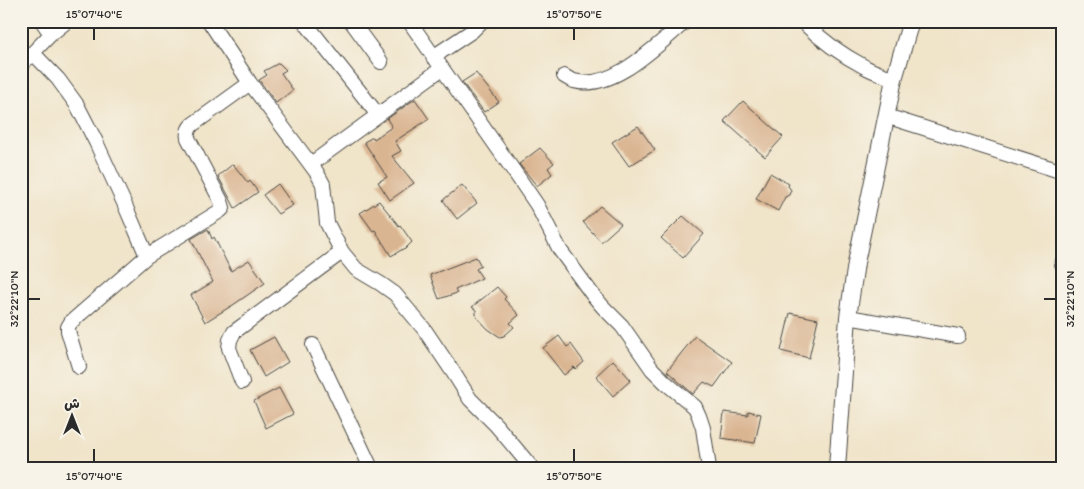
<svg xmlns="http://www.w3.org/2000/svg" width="1084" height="489" font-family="Itim,'Playpen Sans Arabic',sans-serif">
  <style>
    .building { fill: #dab592 }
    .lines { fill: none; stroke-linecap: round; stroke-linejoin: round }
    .minor-casing { stroke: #494743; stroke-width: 16 }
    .tertiary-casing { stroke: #494743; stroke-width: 18 }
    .minor { stroke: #fff; stroke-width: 14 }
    .tertiary { stroke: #fff; stroke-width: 16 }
    .ticks { fill: none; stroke: #2b2b2b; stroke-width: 2 }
    .neatline { fill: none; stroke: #2b2b2b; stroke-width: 2 }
    .ticks-label { font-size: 12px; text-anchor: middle; fill: #2b2b2b }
  </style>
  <rect width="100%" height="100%" fill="#f7f3e8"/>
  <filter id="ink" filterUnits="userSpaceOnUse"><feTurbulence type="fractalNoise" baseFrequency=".02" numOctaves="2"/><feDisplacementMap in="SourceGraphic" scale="10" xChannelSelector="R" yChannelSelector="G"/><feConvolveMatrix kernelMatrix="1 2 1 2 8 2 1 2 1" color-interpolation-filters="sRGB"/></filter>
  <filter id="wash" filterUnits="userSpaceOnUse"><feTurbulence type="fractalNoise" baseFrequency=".0096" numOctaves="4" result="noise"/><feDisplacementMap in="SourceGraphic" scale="20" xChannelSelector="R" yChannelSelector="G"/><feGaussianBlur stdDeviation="1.12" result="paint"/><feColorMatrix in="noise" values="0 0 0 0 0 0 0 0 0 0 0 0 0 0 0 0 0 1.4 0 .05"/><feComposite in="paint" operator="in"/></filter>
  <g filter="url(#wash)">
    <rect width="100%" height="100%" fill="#f0e4c9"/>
    <g id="blocks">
      <path class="building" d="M279,63L286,70L281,73L293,90L276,103L259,80L267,75L264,71Z
        M476,73L499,102L484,112L462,82Z
        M415,99L429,119L395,141L401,151L392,156L414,183L390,200L378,182L387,177L364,142L373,137L374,139L392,127L387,119Z
        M743,101L783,137L765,157L724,121Z
        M638,126L655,150L629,166L612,142Z
        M540,148L554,163L548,168L552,174L537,186L519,164Z
        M233,164L248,183L250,181L258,192L235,208L218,176Z
        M770,173L789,184L788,186L791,190L789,195L785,197L778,211L756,199Z
        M278,184L293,205L278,214L263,195Z
        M462,185L477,203L457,219L443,200Z
        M379,201L399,226L400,225L412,242L404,250L403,249L391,256L375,230L373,231L360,213Z
        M600,206L621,224L601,242L583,222Z
        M683,216L704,234L683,258L661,238Z
        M208,229L212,239L214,237L231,271L249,260L265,283L233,305L205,322L191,295L213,282L191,239Z
        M476,257L481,266L476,269L482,278L455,290L457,293L439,299L430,275Z
        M497,287L506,297L504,299L519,315L510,323L514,327L504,336L500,337L488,329L476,316V310L472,307Z
        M790,313L818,319L809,358L781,351Z
        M559,336L567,347L571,344L584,362L576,369L574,367L564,375L543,348Z
        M695,336L732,362L714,387L704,382L693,394L667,371Z
        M274,337L288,362L264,377L250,350Z
        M613,360L631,380L613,396L596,376Z
        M279,388L293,414L266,428L254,401Z
        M748,411L761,414L755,443L721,438L724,412L748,415Z"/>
    </g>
  </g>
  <g filter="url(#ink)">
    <use href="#blocks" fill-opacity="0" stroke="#494743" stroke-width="1"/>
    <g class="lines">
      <defs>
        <path id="minor" d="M42,21L51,34
          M209,21L250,83L317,173L323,184L327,223L342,252L356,269L381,284L395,294L424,329L453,372L470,399L496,425L532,468
          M304,21L378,115
          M351,21L381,62
          M409,21L518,177L537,205L560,250L592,294L603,307L622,326L652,369L666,383L695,407L699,416L703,428L709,468
          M802,21C820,39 842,55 865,67C874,72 884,75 894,79
          M33,53L58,79L77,105L96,142L124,203L147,256
          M433,57L472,31L482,21
          M21,65L51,34L67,21
          M564,76C567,78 571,80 574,81C613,92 659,43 686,21
          M886,116L1063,172
          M311,164L441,69
          M1062,264L1063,261
          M848,317L958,336
          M313,345L371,468
          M79,367L68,331V327L71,322L147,256L220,211L223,208L221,201L188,138C187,133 188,129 192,125L250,83
          M242,382L229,348L230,340L234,332L342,252"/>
        <path id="tertiary" d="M837,468L848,317L856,263L894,79L911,21"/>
      </defs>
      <use href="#minor" class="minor-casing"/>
      <use href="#tertiary" class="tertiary-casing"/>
      <use href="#minor" class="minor"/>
      <use href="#tertiary" class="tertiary"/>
    </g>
  </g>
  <path class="ticks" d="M94,28V40M574,28V40M28,299H40M1044,299H1056M94,449V462M574,449V462"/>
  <rect width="1084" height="489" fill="none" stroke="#f7f3e8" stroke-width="55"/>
  <g transform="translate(72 416)" stroke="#f7f3e8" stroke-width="4" paint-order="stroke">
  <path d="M0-4L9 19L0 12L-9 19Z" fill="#2b2b2b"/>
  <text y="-8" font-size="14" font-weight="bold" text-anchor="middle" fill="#2b2b2b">ش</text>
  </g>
  <rect x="28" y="28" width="1028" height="434" class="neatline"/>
  <g class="ticks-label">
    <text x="94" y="18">15°07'40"E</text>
    <text x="574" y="18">15°07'50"E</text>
    <text transform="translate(14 299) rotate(-90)" y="4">32°22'10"N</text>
    <text transform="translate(1070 299) rotate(-90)" y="4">32°22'10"N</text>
    <text x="94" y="480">15°07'40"E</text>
    <text x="574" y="480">15°07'50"E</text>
  </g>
</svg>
